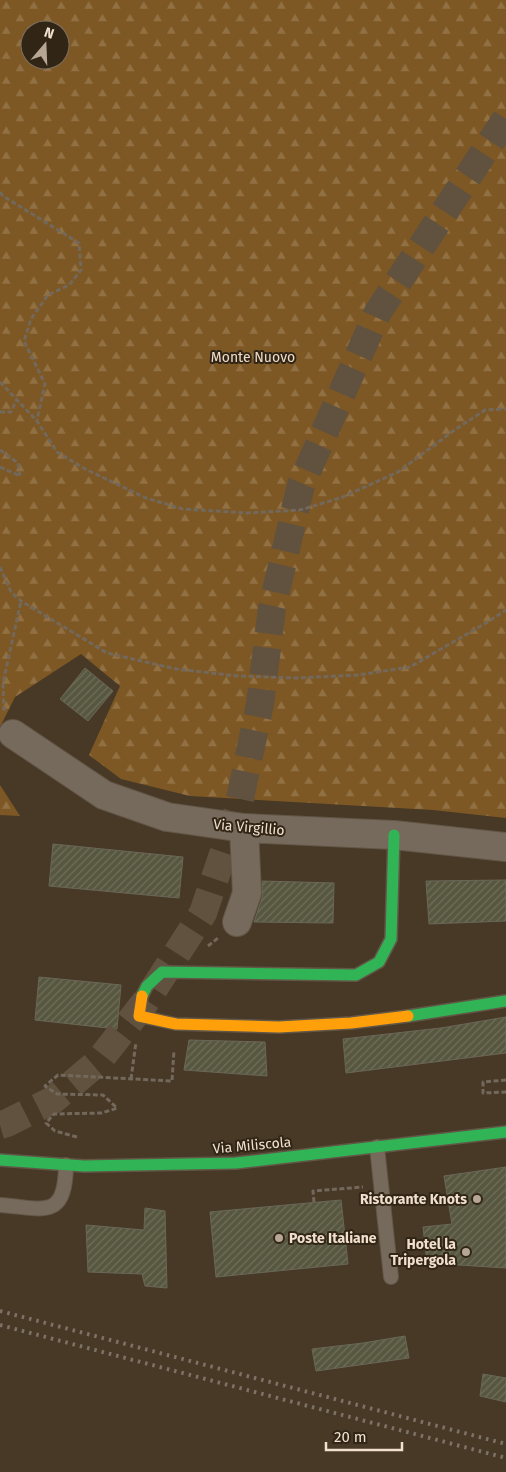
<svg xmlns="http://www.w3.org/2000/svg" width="506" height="1472" font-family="'Fira Sans',sans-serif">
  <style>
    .forest { fill: url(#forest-firs); fill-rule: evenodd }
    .building { fill: url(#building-hatch); stroke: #6a6758 }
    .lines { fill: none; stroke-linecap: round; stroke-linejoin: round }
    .secondary-tunnel { stroke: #61523f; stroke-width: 28; stroke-dasharray: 28 14; stroke-linecap: butt }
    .lane-casing { stroke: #625647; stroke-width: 16 }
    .street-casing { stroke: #625647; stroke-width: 30 }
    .fast-casing { stroke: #625647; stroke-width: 14 }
    .slow-casing { stroke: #625647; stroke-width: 14 }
    .path { stroke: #72685c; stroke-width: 3; stroke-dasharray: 5 2.5; stroke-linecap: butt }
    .lane { stroke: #766a5c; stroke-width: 14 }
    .street { stroke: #766a5c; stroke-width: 28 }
    .fast { stroke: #30b455; stroke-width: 11 }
    .slow { stroke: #ff9f0a; stroke-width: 11 }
    .rail { stroke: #7c7267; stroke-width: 4; stroke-dasharray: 2.5 5; stroke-linecap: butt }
    .poi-dot { fill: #b6a693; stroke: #312516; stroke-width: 2 }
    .labels { text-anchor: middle; stroke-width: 4; stroke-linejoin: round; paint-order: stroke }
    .park-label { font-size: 14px; fill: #f0dcc6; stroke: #312516 }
    .street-label { font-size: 14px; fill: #f1e0ce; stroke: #312516 }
    .poi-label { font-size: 14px; font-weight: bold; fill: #f1e0ce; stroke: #312516; text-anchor: end }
  </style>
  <defs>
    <pattern id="forest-firs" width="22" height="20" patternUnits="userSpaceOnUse" patternTransform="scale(1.25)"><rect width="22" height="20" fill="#7e5824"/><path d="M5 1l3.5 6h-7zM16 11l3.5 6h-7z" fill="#917043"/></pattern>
    <pattern id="building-hatch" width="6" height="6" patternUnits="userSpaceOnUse" patternTransform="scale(1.25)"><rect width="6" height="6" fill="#575740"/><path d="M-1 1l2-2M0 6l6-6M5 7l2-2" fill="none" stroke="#706f5a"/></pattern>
  </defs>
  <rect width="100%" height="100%" fill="#483926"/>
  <path class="forest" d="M0,0H506V818L433,810L190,796L121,779L89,755L120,686L81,654L15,697L0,727ZM30,30H60V60H30Z
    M0,785L20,816L0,815Z"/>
  <path class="building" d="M85,668L113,691L88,721L60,699Z
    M53,844L183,857L179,898L49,886Z
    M506,880V921L429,924L426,881Z
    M262,881L334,883L333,923L254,922L262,898Z
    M39,977L121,985L117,1029L35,1020Z
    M506,1017V1053L346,1073L343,1039L441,1028Z
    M189,1040L265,1042L267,1076L184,1070Z
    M506,1167V1268L427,1263L423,1227L452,1224L444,1176Z
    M341,1200L348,1264L216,1277L210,1212Z
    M145,1208L165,1211L167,1288L145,1286L142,1274L88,1272L86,1225L144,1230Z
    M405,1336L409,1358L316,1371L312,1349L363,1343Z
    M483,1374L506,1378V1402L480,1396Z"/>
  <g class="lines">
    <path class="secondary-tunnel" d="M0,1125L7,1123L53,1100L98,1062L146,1001L203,913L237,813L260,704L272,608L301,485L378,312L506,119"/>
    <defs>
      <path id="lane" d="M377,1147L391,1277
        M0,1205C44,1208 65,1221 66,1165"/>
      <path id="street" d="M13,734L104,795L167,817L244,828L394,835L506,847
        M237,922L247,893L244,828"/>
      <path id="fast" d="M142,996L147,986L162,972L356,975L379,962L391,939L394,835
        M408,1016L506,1001
        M0,1160L84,1166L236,1163L506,1132"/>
      <path id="slow" d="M142,996L139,1016L176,1024L279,1027L351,1023L408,1016"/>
    </defs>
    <use href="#lane" class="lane-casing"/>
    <use href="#street" class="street-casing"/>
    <use href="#fast" class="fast-casing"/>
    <use href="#slow" class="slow-casing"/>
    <path class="path" d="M0,192L3,196L79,243L81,270L69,285L48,295L31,319L24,341L45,384L37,420
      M0,382L37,421L57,452L85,469L146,498L183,509L247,513L300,510L343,497L398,472L456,429L485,410L506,409
      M0,412H11L17,399
      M0,450L18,463L20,476
      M0,467L20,476
      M0,567L11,592L21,601L107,653L176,669L238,676L296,678L358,675L410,667L486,623L506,610
      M4,711L3,683L21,601
      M208,946L218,938
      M131,1079L136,1042
      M506,1080L483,1082V1093L506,1092
      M77,1137L55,1131L46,1123L54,1114L102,1113L117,1108L103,1095L57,1094L45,1086L58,1075L172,1081L174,1050
      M314,1202L313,1191L363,1187"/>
    <use href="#lane" class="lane"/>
    <use href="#street" class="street"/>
    <use href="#fast" class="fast"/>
    <use href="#slow" class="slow"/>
    <path class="rail" d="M0,1311L506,1444
      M0,1325L506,1458"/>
  </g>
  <g class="poi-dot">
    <circle cx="477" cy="1199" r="5"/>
    <circle cx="279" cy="1238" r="5"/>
    <circle cx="466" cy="1252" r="5"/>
  </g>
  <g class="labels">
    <g class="park-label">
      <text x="253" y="362">Monte Nuovo</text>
    </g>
    <g class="street-label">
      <text transform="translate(249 827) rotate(5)" y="5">Via Virgillio</text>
      <text transform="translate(252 1145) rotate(-5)" y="5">Via Miliscola</text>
    </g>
    <g class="poi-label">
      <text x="467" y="1204">Ristorante Knots</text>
      <text x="289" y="1243" text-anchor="start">Poste Italiane</text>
      <text x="456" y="1249">Hotel la<tspan x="456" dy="16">Tripergola</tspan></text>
    </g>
  </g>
  <g transform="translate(45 45) rotate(19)"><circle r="24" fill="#312516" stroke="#7e7060"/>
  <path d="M0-4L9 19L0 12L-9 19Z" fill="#b6a693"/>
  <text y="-8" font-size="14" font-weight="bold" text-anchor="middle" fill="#f1e0ce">N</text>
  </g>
  <path d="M326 1442v8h76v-8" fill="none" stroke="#f1e0ce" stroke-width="2.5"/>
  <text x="334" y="1442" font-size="15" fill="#f1e0ce" stroke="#312516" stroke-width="4" paint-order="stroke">20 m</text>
</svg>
